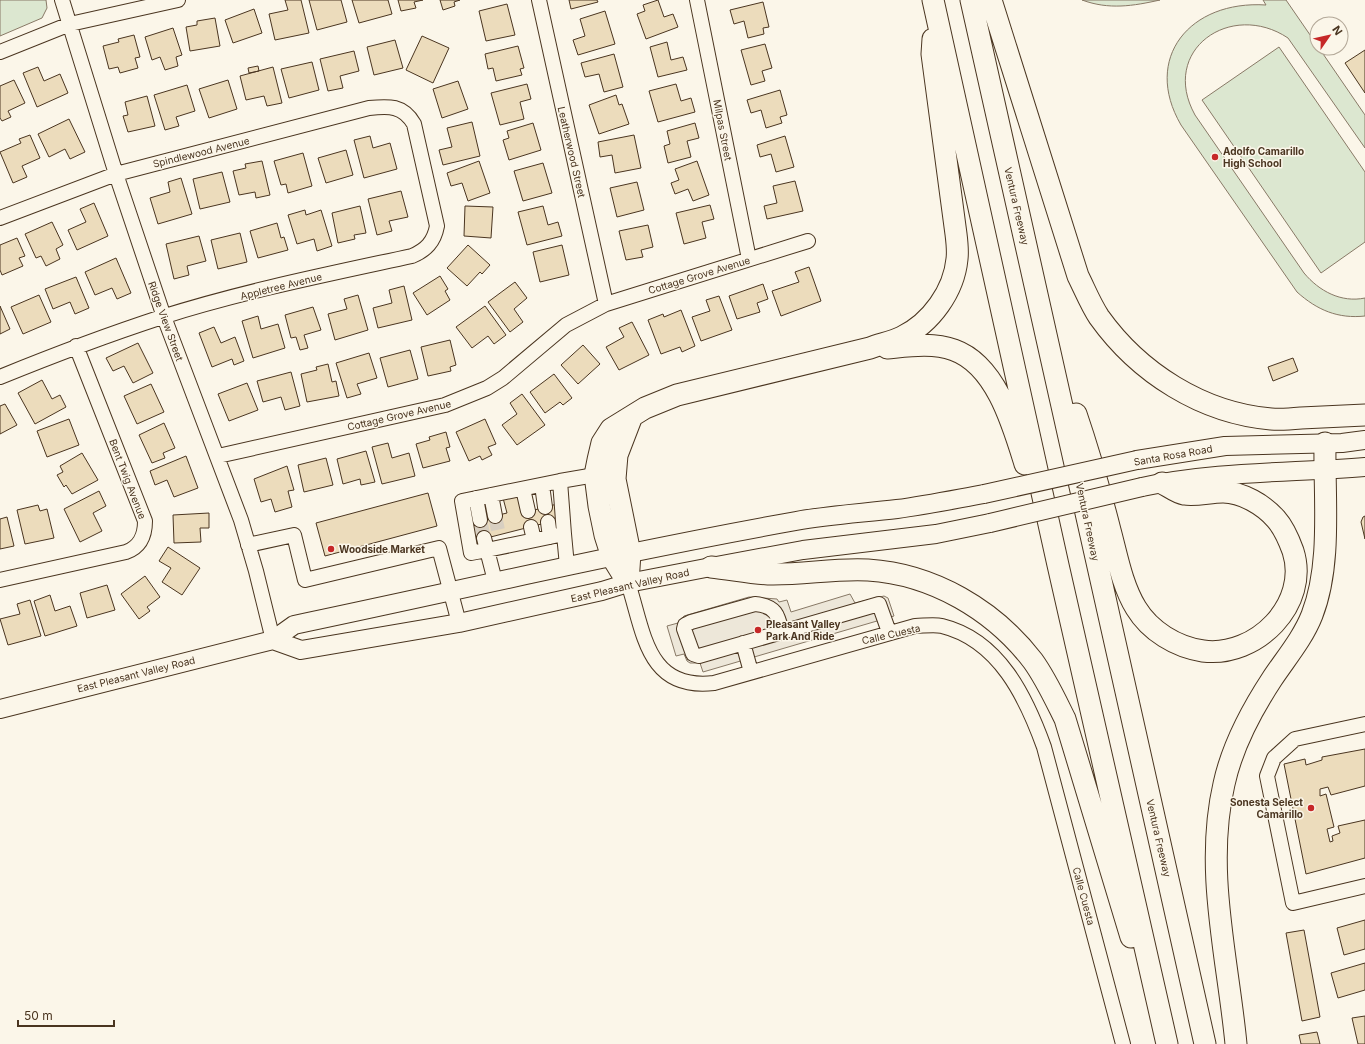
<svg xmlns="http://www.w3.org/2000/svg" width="1365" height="1044" font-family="Inter,sans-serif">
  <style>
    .green { fill: #dce7d0; stroke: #887966 }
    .parking { fill: #ede7d9; stroke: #887966 }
    .building { fill: #ecdcbc; stroke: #4a3520 }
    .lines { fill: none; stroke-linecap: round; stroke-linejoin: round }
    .minor-tunnel { stroke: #d8cfc1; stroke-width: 14; stroke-dasharray: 14 7; stroke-linecap: butt }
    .minor-casing { stroke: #4a3520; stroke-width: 16 }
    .major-casing { stroke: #4a3520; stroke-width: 20 }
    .highway-casing { stroke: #4a3520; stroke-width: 23 }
    .minor { stroke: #fbf6e9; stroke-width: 14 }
    .major { stroke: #fbf6e9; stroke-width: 18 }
    .highway { stroke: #fbf6e9; stroke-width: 21 }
    .major-bridge-casing { stroke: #4a3520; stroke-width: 20; stroke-linecap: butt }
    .major-bridge { stroke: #fbf6e9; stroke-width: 18 }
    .poi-dot { fill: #c62828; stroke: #fbf6e9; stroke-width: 1.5 }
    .labels { text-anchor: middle; stroke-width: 3; stroke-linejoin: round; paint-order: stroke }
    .street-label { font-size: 10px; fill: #4a3520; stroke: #fbf6e9 }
    .poi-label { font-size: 10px; font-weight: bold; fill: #4a3520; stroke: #fbf6e9; text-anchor: start }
  </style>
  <rect width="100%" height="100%" fill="#fbf6e9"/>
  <path class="green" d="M0,0H46L47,8L42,18L0,36Z
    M1082,0H1160C1133,6 1109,10 1082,0Z
    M1263,0H1286L1317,45V48H1319L1365,115V148L1288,38C1231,0 1159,50 1195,115L1304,273C1319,291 1341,303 1365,298V316C1338,319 1317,310 1297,292L1181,125C1142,58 1190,0 1266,5Z
    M1279,47L1365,172V242L1321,273L1202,100Z"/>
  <path class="parking" d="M850,594L855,603L884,596L888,598L894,616L703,672L700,663H690L687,661L684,654L676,656L667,626L678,623L684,616L749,597L777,599L779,602L787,600L791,612Z"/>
  <path class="building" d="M285,0H301L309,33L275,40L269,14L288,10Z
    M309,0H341L347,22L317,30Z
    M352,0H388L392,14L359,23Z
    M398,0H423L414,2L416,8L401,11Z
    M440,0H460L454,2L455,6L443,10Z
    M569,0H597L598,2L571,9Z
    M658,0L664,17L673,14L678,27L646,39L637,14L645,11L643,5Z
    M763,2L769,27L763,28L764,34L748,38L744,21L734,24L730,10Z
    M507,4L515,35L486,41L479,11Z
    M254,9L262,33L233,43L225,20Z
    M605,11L615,44L578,55L573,40L585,36L580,19Z
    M215,18L220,46L190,51L186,27L197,25V21Z
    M173,28L182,55L176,57L178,66L165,70L160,57L152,60L145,37Z
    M134,35L140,57L135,58L138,68L120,73L118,67L109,69L103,46L119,42L118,39Z
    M422,36L449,48L433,83L406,70Z
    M395,40L403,68L374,75L367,47Z
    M667,42L671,60L683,57L687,70L658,77L650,47Z
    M765,44L772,68L762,71L765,81L751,85L741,50Z
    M518,46L524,68L520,69L522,75L496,81L493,68L488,69L485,54Z
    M1365,50V93L1345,63Z
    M354,51L359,71L340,76L343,88L328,91L320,59Z
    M614,54L623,87L604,92L599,74L585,77L581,63Z
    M312,62L319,90L289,98L281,69Z
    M258,66L259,71L249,73L248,68Z
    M38,67L44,81L60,74L68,93L37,107L23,73Z
    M273,67L282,103L267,106L264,96L246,100L240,76Z
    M14,80L25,103L8,111L11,117L2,121L0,118V86Z
    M228,80L237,109L209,118L199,89Z
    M458,81L468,109L442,118L433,89Z
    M527,84L531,99L520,102L524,119L500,125L491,93Z
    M676,84L681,101L691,98L695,112L658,122L649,91Z
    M187,85L195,111L176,117L179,126L165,130L154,95Z
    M780,90L787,115L780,117L782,123L766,128L761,110L751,113L747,100Z
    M616,95L619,105L622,104L629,124L599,134L589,105Z
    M147,96L155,126L128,132L123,116L128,115L125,102Z
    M69,119L85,152L70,159L65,149L49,157L38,134Z
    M472,122L480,156L443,165L439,150L452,147L447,128Z
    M533,123L541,150L509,160L503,140L509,138L507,131Z
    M695,123L699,138L687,141L691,157L668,163L664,146L670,144L667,131Z
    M30,135L40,158L22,166L27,177L13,183L0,152L21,143L19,139Z
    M634,135L641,168L615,173L612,155L600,157L598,142Z
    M370,136L373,148L390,143L397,169L364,178L354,140Z
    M785,136L794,167L776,172L771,154L760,157L757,145Z
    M346,150L353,175L326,183L318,158Z
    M303,153L312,186L288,193L286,184L281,185L274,161Z
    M262,161L270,195L256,198L255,192L239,195L233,171L246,168L245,164Z
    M479,161L490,193L468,201L462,183L451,186L447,173Z
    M697,161L709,195L693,201L688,189L675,194L671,183L679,180L675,169Z
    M543,163L552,193L523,201L514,171Z
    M222,172L230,202L200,209L193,179Z
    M181,178L192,214L158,224L150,198L170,192L168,182Z
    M795,181L803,211L767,219L764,206L777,203L773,186Z
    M637,182L644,210L617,217L610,188Z
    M401,191L408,217L389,221L392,231L377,235L368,199Z
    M94,203L108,236L77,250L68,230L86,222L80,209Z
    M710,205L714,219L702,222L706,238L684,244L676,213Z
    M360,206L366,233L354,235L355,239L338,243L332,213Z
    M465,206L493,207L491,238L464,236Z
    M543,206L548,225L558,222L562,236L527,245L518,212Z
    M305,210L306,215L321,210L332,246L317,251L314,239L297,244L288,215Z
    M52,222L63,245L56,249L60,259L46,266L41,256L36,258L25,234Z
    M277,223L281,238L284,237L288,250L258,258L250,231Z
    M648,225L653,247L641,250L643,257L626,260L619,231Z
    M240,233L247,262L218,269L211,240Z
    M199,236L206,261L187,266L189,275L174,279L166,244Z
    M17,238L25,256L19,258L23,266L2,275L0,270V245Z
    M468,245L490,265L482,274L480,272L467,286L447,268Z
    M562,245L569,275L540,282L533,252Z
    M116,258L131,293L117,299L112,288L95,295L85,272Z
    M809,267L821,301L781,316L772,291L799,282L795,272Z
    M440,276L448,289L445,291L450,300L427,315L413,293Z
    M76,277L89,308L75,314L70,302L53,309L45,289Z
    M515,282L527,298L514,309L523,322L510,332L488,302Z
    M763,284L768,299L757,303L760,312L737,319L729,296Z
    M404,286L412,320L378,328L373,308L392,303L389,290Z
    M39,295L51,322L23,334L11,307Z
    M358,295L368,330L335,340L328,314L347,309L344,299Z
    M719,296L732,330L701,341L692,317L710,311L706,300Z
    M0,306L10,329L0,334Z
    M485,306L506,335L494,344L488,336L472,348L456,327Z
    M313,307L321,330L304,335L308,348L300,350L296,337L291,338L285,315Z
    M681,310L695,346L682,352L680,347L661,354L648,320L663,314L664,317Z
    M258,316L261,329L278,324L285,348L253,358L242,321Z
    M632,322L649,355L619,370L606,347L624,337L619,328Z
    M214,327L221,343L235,337L244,361L234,365L232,359L212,367L199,333Z
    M450,340L456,365L450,367L451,371L428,376L421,347Z
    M138,343L153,373L133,383L124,366L113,371L106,358Z
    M583,345L600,364L578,384L561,365Z
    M410,350L418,379L388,387L380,358Z
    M369,353L377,378L357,384L361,394L347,398L336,363Z
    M1293,358L1298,371L1273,381L1268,367Z
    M328,364L332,382L336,381L339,396L307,402L301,374L317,370L316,367Z
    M291,372L300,406L285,410L281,397L263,402L257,381Z
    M554,374L572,398L563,405L560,402L545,413L530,392Z
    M42,380L52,399L60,395L66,407L35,424L18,393Z
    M247,383L258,410L229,421L218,394Z
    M151,384L164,412L137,424L124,396Z
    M522,394L545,425L517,445L502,425L517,414L510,403Z
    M5,404L17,425L0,434V406Z
    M69,419L79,445L47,457L37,431Z
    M485,419L496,444L488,447L492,455L482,460L480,456L469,461L456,432Z
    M164,423L175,448L163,453L165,458L152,463L139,435Z
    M446,432L450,447L446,448L450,461L423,468L416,444L430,440L429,437Z
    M388,443L392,458L409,453L415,476L382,484L372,447Z
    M366,451L375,482L361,485L360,479L343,484L337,459Z
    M82,453L98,480L72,494L66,485L64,487L57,475L63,472L60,466Z
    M186,456L198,488L174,497L167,480L155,485L150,471Z
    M326,458L333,485L304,492L298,465Z
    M287,466L294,490L288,491L292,507L275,512L271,499L261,502L254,479Z
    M99,491L106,506L93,513L102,531L80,542L64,509Z
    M428,493L437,526L325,556L316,523Z
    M518,494L523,513L557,504L561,519L475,541L470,522L507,513L503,498Z
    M38,505L40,511L47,509L54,538L25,544L17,510Z
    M209,513V528H200L201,542L174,543L173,515Z
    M1365,516V539L1361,522L1363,517Z
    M7,517L14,546L0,549V519Z
    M168,547L200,568L182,595L162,582L171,568L159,561Z
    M145,576L160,597L147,607L150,611L139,619L121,594Z
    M107,585L115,610L87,618L80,593Z
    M50,595L55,611L70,606L77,626L45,636L34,601Z
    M30,600L41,636L8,645L0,619L20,614L17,604Z
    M1365,749V786L1331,795L1328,787L1320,789V796L1326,794L1334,827L1327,829L1330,842L1333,841L1332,836L1340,833L1338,826L1365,820V858L1306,874L1284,764L1305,759L1306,765L1322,760V757Z
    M1365,920V949L1344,955L1337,928Z
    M1304,930L1320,1017L1302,1021L1286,933Z
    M1365,963V990L1338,998L1331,973Z
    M1365,1016V1044H1358L1352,1018Z
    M1317,1032L1320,1044H1301L1299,1035Z"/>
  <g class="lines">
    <path class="minor-tunnel" d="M495,516L499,535
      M480,520L484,538"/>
    <defs>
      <path id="minor" d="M62,0L116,174L164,317L241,520L256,571L273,640
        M539,0L606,304
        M697,0L749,259
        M0,52L70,24L178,0
        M0,218L116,174L369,108C389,106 403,105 414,124L437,226C434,242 426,250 412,256C329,274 244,291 162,317C107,335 54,355 0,377
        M218,456L445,405L487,388L503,378L566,325L606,304L808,241
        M542,485L545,507
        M523,489L528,511
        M491,495L495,516
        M476,498L480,520
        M548,522L550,537
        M531,527L534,540
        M564,534L560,481L595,475
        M484,538L487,550L471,553L462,501L560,481
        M248,545L294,535L305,580L439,548L459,623
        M0,580L126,552C140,547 145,536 145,521L76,346
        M495,581L487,550L564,534L567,566
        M628,583C644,631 646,691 714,683L915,626C923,626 934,624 942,626C999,640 1026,697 1044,747L1123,1044
        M782,632C778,615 776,606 755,604L691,622L685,625L684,629L693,654L699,656L879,604L889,632
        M743,643L751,672
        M1365,724L1295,739L1274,758L1267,776L1293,903L1365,886"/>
      <path id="major" d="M1137,460L1225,446L1342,443L1365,440
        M1142,487C1215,471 1291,473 1365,467
        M273,640L301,650L459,623L602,591L628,583L711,567L803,550L936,534L990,523
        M0,709L273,640L294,625C461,590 627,551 796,521C829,515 864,513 897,509C927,505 956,499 984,494"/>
      <path id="highway" d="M933,0L1058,565L1167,1044
        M971,0L1205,1044
        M991,0L1078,276C1085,290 1091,305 1099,317C1139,373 1202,413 1271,419C1281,420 1291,419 1301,418C1323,417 1344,416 1365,415
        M887,348C908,346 933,342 954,350C996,365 1013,425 1025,464
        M1076,414C1089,452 1100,491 1110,530C1117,556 1122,585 1136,608C1150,631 1176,647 1203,651C1256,658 1310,604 1293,551C1289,540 1284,528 1276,519C1264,505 1242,492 1223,492C1210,492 1196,496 1184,494C1177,493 1168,486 1162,483
        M711,567C730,569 750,573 768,574C802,575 835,568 868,570C933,574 994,610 1033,661C1046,679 1055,699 1065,719L1131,937
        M628,583L612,557L605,535L599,506L595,475L598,460L602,443L611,429L645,408L677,395L870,348C880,344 892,342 902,337C931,323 954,291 957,259C958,251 957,242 956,234L932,54L933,39
        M628,583L630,553L615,479L617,455L632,416
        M1236,1044C1228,959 1204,870 1224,784C1232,747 1251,711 1272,679C1286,658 1303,638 1312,615C1332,564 1324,498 1325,443"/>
    </defs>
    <use href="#minor" class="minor-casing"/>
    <use href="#major" class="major-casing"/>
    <use href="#highway" class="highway-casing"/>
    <use href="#minor" class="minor"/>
    <use href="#major" class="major"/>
    <use href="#highway" class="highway"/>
    <defs>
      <path id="major-bridge" d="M984,494L1137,460
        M990,523L1142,487"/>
    </defs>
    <use href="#major-bridge" class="major-bridge-casing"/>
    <use href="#major-bridge" class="major-bridge"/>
  </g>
  <g class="poi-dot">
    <circle cx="1215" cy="157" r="4"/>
    <circle cx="331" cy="549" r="4"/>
    <circle cx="758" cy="630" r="4"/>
    <circle cx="1311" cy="808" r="4"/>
  </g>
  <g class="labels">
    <g class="street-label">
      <text transform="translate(723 130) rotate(79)" y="4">Milpas Street</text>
      <text transform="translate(201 152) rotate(-14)" y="4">Spindlewood Avenue</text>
      <text transform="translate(572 152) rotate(77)" y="4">Leatherwood Street</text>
      <text transform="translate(1017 206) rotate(77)" y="4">Ventura Freeway</text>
      <text transform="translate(699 275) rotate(-17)" y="4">Cottage Grove Avenue</text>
      <text transform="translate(281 286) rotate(-14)" y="4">Appletree Avenue</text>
      <text transform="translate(166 321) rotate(70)" y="4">Ridge View Street</text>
      <text transform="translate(399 415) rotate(-13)" y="4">Cottage Grove Avenue</text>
      <text transform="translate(1173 455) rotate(-10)" y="4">Santa Rosa Road</text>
      <text transform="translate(128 479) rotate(69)" y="4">Bent Twig Avenue</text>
      <text transform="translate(1088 522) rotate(78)" y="4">Ventura Freeway</text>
      <text transform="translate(630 585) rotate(-13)" y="4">East Pleasant Valley Road</text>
      <text transform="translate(891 634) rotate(-13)" y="4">Calle Cuesta</text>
      <text transform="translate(136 674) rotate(-14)" y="4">East Pleasant Valley Road</text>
      <text transform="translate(1159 838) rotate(77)" y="4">Ventura Freeway</text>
      <text transform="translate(1084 896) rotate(75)" y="4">Calle Cuesta</text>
    </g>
    <g class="poi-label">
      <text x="1223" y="155">Adolfo Camarillo<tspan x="1223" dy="12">High School</tspan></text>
      <text x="339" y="553">Woodside Market</text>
      <text x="766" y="628">Pleasant Valley<tspan x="766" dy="12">Park And Ride</tspan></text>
      <text x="1303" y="806" text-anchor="end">Sonesta Select<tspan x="1303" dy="12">Camarillo</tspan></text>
    </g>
  </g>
  <g transform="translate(1329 36) rotate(56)"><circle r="19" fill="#fbf6e9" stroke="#b4a999"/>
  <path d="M0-3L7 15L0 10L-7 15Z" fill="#c62828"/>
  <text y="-6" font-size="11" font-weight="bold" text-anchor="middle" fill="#4a3520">N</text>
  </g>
  <path d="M18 1020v6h96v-6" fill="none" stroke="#4a3520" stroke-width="2"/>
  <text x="24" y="1020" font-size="12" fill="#4a3520" stroke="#fbf6e9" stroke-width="3" paint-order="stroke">50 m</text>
</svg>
